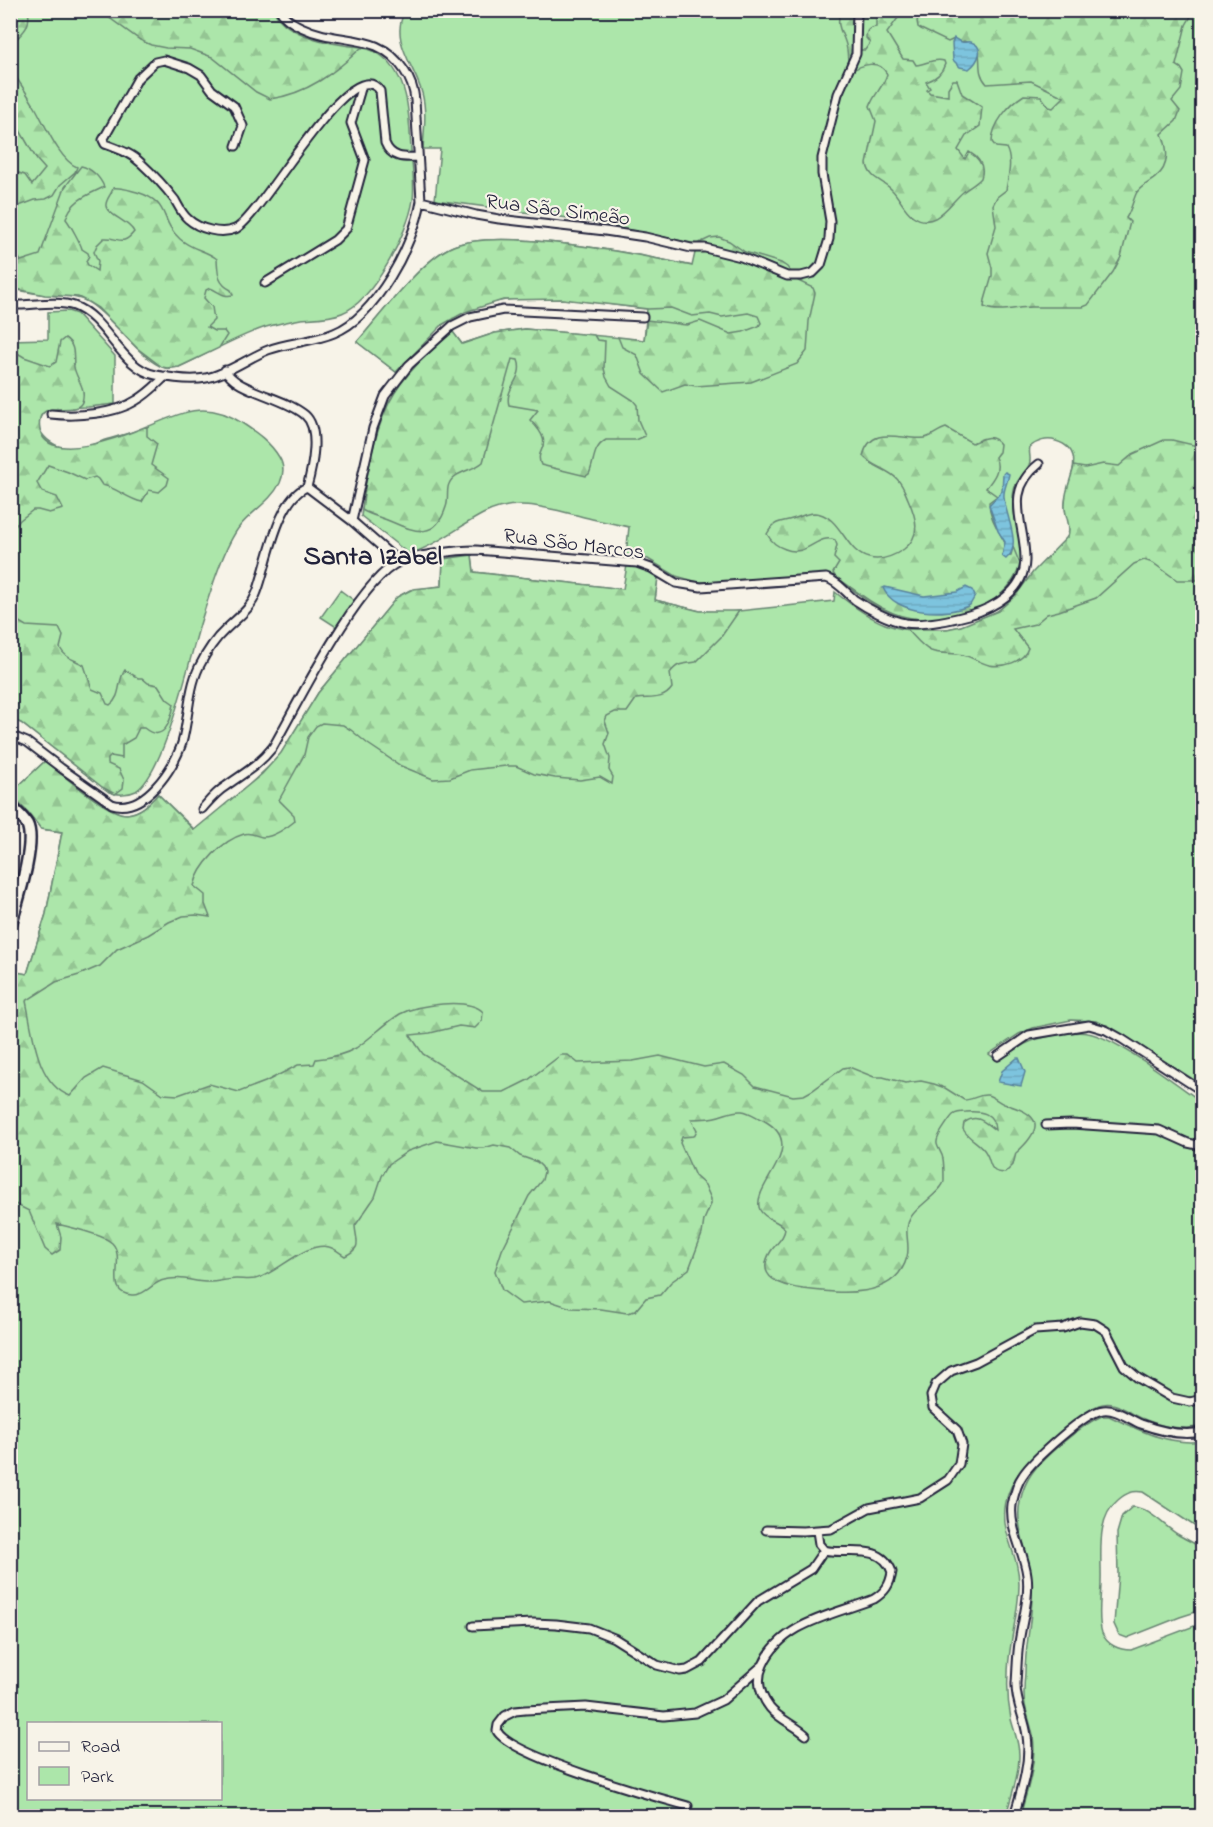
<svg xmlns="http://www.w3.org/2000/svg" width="1213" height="1827" font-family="'Indie Flower',sans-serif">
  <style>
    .green { fill: #ace6aa; stroke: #678472; stroke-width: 1.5; fill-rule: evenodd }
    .forest { fill: url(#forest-firs); stroke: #678472; stroke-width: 1.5 }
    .water { fill: url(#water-rules); stroke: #59839d; stroke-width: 1.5 }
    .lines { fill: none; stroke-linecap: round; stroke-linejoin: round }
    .street-casing { stroke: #22223b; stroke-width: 11 }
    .secondary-casing { stroke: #22223b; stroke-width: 15 }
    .street { stroke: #f7f3e8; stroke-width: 7 }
    .secondary { stroke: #f7f3e8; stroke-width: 10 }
    .labels { text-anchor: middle; stroke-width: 4.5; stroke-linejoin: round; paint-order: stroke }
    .street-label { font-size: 21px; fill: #22223b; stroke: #f7f3e8 }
    .district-label { font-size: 27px; font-weight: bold; fill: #22223b; stroke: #f7f3e8 }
  </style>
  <defs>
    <pattern id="forest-firs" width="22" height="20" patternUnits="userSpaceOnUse" patternTransform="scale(1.5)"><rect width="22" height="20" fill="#ace6aa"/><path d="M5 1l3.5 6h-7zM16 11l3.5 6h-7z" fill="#94c593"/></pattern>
    <pattern id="water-rules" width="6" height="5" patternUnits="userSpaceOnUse" patternTransform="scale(1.5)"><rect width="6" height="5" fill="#7dc4de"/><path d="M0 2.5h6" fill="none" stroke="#6ca8bf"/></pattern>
  </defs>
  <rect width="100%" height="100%" fill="#f7f3e8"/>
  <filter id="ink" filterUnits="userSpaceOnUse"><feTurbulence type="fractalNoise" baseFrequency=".0167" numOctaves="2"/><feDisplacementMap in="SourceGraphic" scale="12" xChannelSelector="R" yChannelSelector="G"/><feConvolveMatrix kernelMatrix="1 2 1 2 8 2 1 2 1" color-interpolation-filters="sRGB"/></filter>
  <g filter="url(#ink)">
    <path class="green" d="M11,11H274C283,30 315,41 336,44C353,48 369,45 383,57C410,79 409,118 411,150C412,166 415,184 413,200C408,233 373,301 342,313C330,318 314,318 301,319C289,321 277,324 266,327C235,337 208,354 179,367C174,368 169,369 165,368C142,362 112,316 88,302C76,295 62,297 48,295C36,294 24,291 12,289L11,268L21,261L10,246Z
      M405,11H1202V1085L1128,1038L1097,1021L1071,1020L1033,1028L1019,1034L989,1054L998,1061C1007,1056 1015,1049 1025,1044C1039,1037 1073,1030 1088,1033C1117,1038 1176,1084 1202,1102L1197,1117L1202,1163V1426C1183,1431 1159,1426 1141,1418C1127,1412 1115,1399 1099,1405C1086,1410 1076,1420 1066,1428C1036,1452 1000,1481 1005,1523C1008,1545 1019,1559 1019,1584C1019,1615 1008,1644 1008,1674C1007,1690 1008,1704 1011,1719C1014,1731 1019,1742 1019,1755C1019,1776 1011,1796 1006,1816H11V971L27,974L46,914L62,832L41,829L28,812L11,796V793L45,761C61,773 108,815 127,814C140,813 149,804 158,794L195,830L250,784L279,757L318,693L397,597L410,590L442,586L443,559L472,555L474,572L623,589L658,577L655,600L700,611L729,612L834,601L835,592C850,604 867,617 885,624C922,638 977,629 1007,604C1018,595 1025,583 1034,572C1044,560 1066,548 1069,531C1071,522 1064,514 1065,504C1066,483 1089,451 1056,441C1047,438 1037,441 1030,447C1028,453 1032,459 1029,465C1022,480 1013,479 1013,501C1013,522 1026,548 1019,569C1005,611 935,627 897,614C883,610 868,602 857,593C847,585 839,577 826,574L713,582H698L676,576L648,559L626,555L629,527C617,524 604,522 592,519C556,511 519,495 483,514C458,527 437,545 409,554L361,516C366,481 371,440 386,408C401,379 428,352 453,332L462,344L495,333L525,329L644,340L647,309C581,302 499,281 441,326C424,339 410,356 396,372L357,342C380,316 419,263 449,248C493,225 642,255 693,266L697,244L583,220L435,200L440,149H423C424,132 427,111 422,93C415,66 389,40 405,11ZM28,1724H220V1798H28Z
      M68,311L77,314L115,356V404L88,407L50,408C23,423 49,448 70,449C82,449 94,444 105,440C118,436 131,433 144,428C182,413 205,399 242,423C257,433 270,442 279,457C284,465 284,474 280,483C271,501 252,511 240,526C224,546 210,593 202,618C190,654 166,772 136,791C128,795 117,795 109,792L21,723L11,719L10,340L48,339V312Z
      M340,590L356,602L338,628L321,617Z
      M1102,1416H1109C1139,1430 1169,1446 1202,1441V1531L1143,1492C1133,1490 1126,1493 1118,1500C1095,1519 1102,1555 1101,1582C1101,1597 1097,1618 1102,1633C1107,1645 1119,1650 1131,1650L1202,1623V1816H1020C1027,1791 1037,1763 1033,1736C1031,1725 1027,1715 1025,1705C1023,1695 1024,1684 1025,1673C1025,1643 1034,1613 1032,1583C1031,1557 1014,1528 1020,1502C1022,1492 1026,1481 1032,1473C1044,1456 1083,1424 1102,1416Z
      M1132,1507C1148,1507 1163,1525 1177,1534C1185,1539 1194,1543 1202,1548V1610L1180,1617L1127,1638L1119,1635L1114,1624L1118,1574L1117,1533L1122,1516Z"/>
    <path class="forest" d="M11,10L28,11C32,27 21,34 11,44Z
      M922,10L1194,11L1186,25L1176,65L1181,68L1184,73L1181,90L1172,101L1180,111L1176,121L1162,134C1168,148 1170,166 1156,177C1151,182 1142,185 1137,192C1133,199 1132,209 1126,218L1130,222L1121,257L1113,272L1088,305L1083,307C1065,307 1048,307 1031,307C1016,307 999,314 984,307L985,300L992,276V268L988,253L996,226L993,205L997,197L1006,190C1008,177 1013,161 1006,148L996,147L992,142C992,124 1009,104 1024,95L1041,96L1049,107L1053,108L1064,97L1031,81L987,84C975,71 983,59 977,46L964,41L960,42L954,39L948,42L921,29L918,27L917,21Z
      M100,11H274C286,37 335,45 362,47C336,72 307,94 270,99L256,92L212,57L190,49L166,48L151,45L140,40Z
      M840,11H854L852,20L855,47L849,65C847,59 848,56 847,50C845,33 835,31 840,11Z
      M881,11H903L887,33L903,59L913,60L916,65C926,64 934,58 944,61L945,64C942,74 935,79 926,82L930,88L927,90L930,93L948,96V88L953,80H957L962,94L982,107L980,126L966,136L958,150L965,159L969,152C979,158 985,167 981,178C976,184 969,187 963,192C949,204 935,231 913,216C904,210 900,198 892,190C883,180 870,180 867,164L876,121L870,106C874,94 884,86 887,74C879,59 862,64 850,72L855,65L858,50H865L870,43L866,38C866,30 869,28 876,27V18Z
      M10,67C18,81 27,93 35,107C44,122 59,160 77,167L75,172L60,185L54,195L46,199L35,200L14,208L11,206V178L19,173L25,175L32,185L45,169L37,160L11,115Z
      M81,166C91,168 100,177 104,187C88,195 71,200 66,219C70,224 81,244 82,249L88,253L89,256L86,261L88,265L97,271L98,261L94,252L97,245L104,238C119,237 122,247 134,232C129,221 107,215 106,206C105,200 112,194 113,188C121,187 129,190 137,192C172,203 158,219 180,239C192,250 206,250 217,259C218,273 217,283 231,290L233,295C222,297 220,292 210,288L206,290L204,298L212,307L214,320L207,327L214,331H224L227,335L219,348L179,367L167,368L162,367L137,348L98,308L88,302L78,297L45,295L11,288V268L21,261L40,255L65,187Z
      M719,237L729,241L745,252L781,263L787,267L798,281L813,288L815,293L809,321L807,351L797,364L751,382L696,386L685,384L663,392L644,374L637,355L622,347L618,337L644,340L647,320L687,325L700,321L731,334L743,332L759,326L761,323L758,316L748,313L722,317L710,314L692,316L671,308L648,309L562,299L503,300L465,312L443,324L396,372L357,342C380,316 419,263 449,248C493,225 642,255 692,266L697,244L710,238Z
      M525,329L594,335L597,340L605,341L604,368L606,377L611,386L633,400L637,405L638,420L645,436L636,440H606C592,448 595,461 589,474L586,476L541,465C533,447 558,448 530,420L538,410L509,405C504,388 525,378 518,360L512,359L483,462C473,471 454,471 449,484C446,490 449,500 446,507C436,539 416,533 392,522C382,517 372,516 362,510C366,478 372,442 385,412C397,381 428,352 453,332L462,344L495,333Z
      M65,338C76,345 73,356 74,367C76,379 87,388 82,402C76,418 34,395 40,429C46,467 126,435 147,426V436L157,444L151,465L169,478L167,485L159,492L149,490L142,502C127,499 116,487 102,485L98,479L95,477L85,480L68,472L48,465L37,483L42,492L57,497L63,509L49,513L38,510H33L20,520L11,531V349L24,357L50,366L56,362L60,342Z
      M946,428L972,443C983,438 992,433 1000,444L999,452L995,457C1001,469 994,478 986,488L997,496L989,502C989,518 999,530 1005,543L1002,556L1011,555L1013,547L1020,564C1009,611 934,630 893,613C871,604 854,589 835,576L833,573L839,563L834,558L837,545L835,540C817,533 808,558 785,549C777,546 772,543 767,534C775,520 779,523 792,519C800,517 807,513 814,513C841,514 845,553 869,558C882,561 894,556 904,549C922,535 916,517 908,499C905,492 903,485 897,479C888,469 872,467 863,456C871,423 902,441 924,438C932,437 938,430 946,428Z
      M1164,440H1172L1202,447V580H1177L1153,563L1144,560L1134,564L1096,598L1059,611L1047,614L1035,624L1013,629L1028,648C1024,662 1003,668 989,665C981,663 972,657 963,655C953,652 942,655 931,651C922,647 914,636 907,629H947L961,626L998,611L1016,595L1033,572L1068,536C1072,525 1064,516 1065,504C1065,490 1071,479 1074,466L1085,468L1103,464L1119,466L1133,454Z
      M472,555L474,572L623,589L627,565L645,569L658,577L655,600L700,611H739L721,637L696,662C684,664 678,662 670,673L672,688C663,701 651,697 636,699L627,712H615L607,716L605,721L609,733L605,744L610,758L609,770L613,777L612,784L600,777L580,780L555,778L534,774L516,766H506L470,770L450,778L433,779L401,766L368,744L351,730L343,725L322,723L316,726L308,737L304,755L279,800L294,815L295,821C288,827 272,838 262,837C256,836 251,832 244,834C223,840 199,865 194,886L205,895V904L210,917L196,915L183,916L169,922L148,935L117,949L100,966L79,975L56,982L26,1001C33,1033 36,1083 70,1096L86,1078L103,1068L143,1080L163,1094L178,1095L209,1084L239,1092L265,1082L298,1065L314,1064L316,1059C329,1058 344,1055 356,1048C371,1038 384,1024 400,1014C417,1005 468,997 483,1012L482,1021L475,1028L459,1026L430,1033L410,1035L423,1054L483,1092H504L528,1080L561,1055H568L578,1063L633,1061L660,1056L704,1067L724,1064L744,1075L755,1086L793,1096L804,1095L813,1090L843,1068L849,1067L874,1077H883L905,1083L921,1081L934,1084L945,1088L964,1100C972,1100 980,1094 987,1095C993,1096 998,1102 1004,1104C1041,1114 1045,1127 1016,1153L1013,1165L1005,1173C1001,1172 998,1173 995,1171C989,1167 990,1159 986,1153C981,1143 969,1140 963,1129L964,1123C977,1113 984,1122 995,1130C994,1112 981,1111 966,1112C962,1112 957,1112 953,1115C950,1118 939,1134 938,1138C934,1146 942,1151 943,1159C944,1164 944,1175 944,1181C943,1191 917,1206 911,1217C902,1231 911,1243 907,1257C895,1301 837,1293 803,1289C782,1286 754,1278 771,1251C776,1243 784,1239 785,1229C779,1220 765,1220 760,1210C749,1186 812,1146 763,1120C756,1117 750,1112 742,1111C733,1110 727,1114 719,1116C710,1119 700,1119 691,1119L697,1130L694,1136L682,1137L680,1143L695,1176L705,1185L711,1199V1204L704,1220L702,1234L689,1269L671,1282L660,1295L646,1298L635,1311L627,1313L601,1309L571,1308L550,1301L521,1304L502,1290L495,1271L502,1250L529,1196L542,1180L544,1172L542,1167L537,1162L520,1156L510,1148L494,1145L484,1148H476L437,1141L408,1151L389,1164L382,1176L375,1197L355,1226C356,1242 363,1247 345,1256C340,1253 334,1248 329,1247C305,1241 276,1275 255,1279C249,1280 242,1279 236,1279C226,1279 215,1283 205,1282C191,1281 179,1276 164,1280C153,1282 145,1296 132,1295C103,1294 127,1258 112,1243C104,1235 70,1227 57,1224L61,1237L60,1250L52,1255L45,1249L29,1211L11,1202V971L27,974L46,914L62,832L41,829L28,812L11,796V793L45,761C61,773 108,815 127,814C140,813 149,804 158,794L194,830L262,774L281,753L318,693L397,597L413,589L442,586L443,559Z
      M11,617L26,626L59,628L63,636L60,648C66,659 74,659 84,665L92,689L102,693L107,704L110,705C122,696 117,681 125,670L138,678H142L148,683L158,685L167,699L174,704C171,721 164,744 144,728H139L134,738L122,745V758L111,756L108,759V764L119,769L124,780L123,788L115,794L102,787L21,723L11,719Z"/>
    <path class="water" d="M954,38C957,40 959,42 962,42C965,43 968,41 971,42C986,47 978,62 969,69L960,67L953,60L952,43Z
      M1005,472L1009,474C1008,482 1003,489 1004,497C1005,515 1023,546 1006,559L1002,556L1005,542L998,531L989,505L1002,491L1003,474Z
      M885,587L924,596L957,592L966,587L972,590L975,596L970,605C947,617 895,615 883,588Z
      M1017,1058H1019L1025,1072L1021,1086L998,1082L1002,1071Z"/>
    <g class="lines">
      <defs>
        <path id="street" d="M236,146L243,126L234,106L212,90L201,75L189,68L164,60L155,62L138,78L103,140L105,144C118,149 131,153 141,163C153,174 165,187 175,200C179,207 182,214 188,219C199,229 221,235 235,229C261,219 351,47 380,91L385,143C391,158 403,158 418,157
          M421,201L476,215L499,219L605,231L645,237L691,248H705L741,257L787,276H801L813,273L821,265L829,239L830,221L822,174V158L838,94L856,54L857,10
          M265,283L335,240L346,229L365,160L351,123L362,85
          M10,305C29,306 57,300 74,306C107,318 120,368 156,375C171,378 191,381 206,378C227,374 248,358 268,350C289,342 313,342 334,333C376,316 414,244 421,201L415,100C414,88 410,79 404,70C378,30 340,46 301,27C293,23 285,19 280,10
          M225,370C232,381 243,386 255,391C271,398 292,404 305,415C321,429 312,469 307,487
          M51,414C76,417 116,414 137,400C148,394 157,384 166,376
          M307,487L352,521L399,562
          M352,521L373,428L385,396L409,365L452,326L470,317L503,310L643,317
          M10,735L27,742L61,768L112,804C144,814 174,768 182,743C189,718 188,690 199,667C206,653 214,640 225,630C238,617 251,609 257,592C268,563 277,499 307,487
          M202,809C209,801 216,792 226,786C245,772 257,767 273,747C297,705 358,581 399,562C415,555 458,550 476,550L637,563L651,568L676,583L701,587L826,578C838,581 846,593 855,600C868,609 889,620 905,623C925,626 950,620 969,615C994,608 1024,591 1025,561C1026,524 1002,493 1039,464
          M998,1056L1029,1035L1089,1025L1106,1030L1122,1039L1202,1091
          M1046,1125L1072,1124L1159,1130L1188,1143L1202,1146
          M766,1530L803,1531L831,1529L869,1508L920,1498L948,1480L959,1464L962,1444L957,1430L933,1408L931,1396L936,1384L951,1371L976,1362L1035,1330L1063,1328L1080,1322L1095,1324L1106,1331L1124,1366L1138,1378L1172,1398L1190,1402L1202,1399
          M473,1626L533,1623L556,1624L589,1628L614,1638L657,1665L680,1671L687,1670L702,1662L758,1601L811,1569L824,1550
          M806,1735C795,1725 779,1719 770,1708C760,1695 756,1680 763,1665C782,1622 834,1615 874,1599C885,1592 890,1585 892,1572C881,1541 845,1556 824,1550L819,1544L817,1531
          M688,1806C655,1797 510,1756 497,1731L498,1725L505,1716L515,1711L525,1710L586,1707L664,1716L695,1713L723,1700L763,1665
          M1014,1816C1021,1792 1031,1762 1027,1736C1025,1718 1015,1702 1016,1683C1017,1670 1017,1656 1019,1643C1022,1620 1030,1598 1027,1575C1024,1551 1009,1529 1012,1505C1014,1495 1017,1483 1023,1475C1033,1460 1085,1412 1103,1410C1115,1408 1129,1419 1141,1424C1160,1431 1182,1436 1202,1432"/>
        <path id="secondary" d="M10,806C16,811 23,817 27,824C37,843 16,905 10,927"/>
      </defs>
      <use href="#street" class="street-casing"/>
      <use href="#secondary" class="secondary-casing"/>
      <use href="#street" class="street"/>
      <use href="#secondary" class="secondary"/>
    </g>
  </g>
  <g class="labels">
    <g class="street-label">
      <text transform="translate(558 209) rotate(7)" y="7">Rua São Simeão</text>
      <text transform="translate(574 543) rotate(7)" y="7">Rua São Marcos</text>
    </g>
    <g class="district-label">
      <text x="373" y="564">Santa Izabel</text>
    </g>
  </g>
  <rect width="1213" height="1827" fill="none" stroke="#f7f3e8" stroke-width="36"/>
  <rect x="18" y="18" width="1177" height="1791" fill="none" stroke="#22223b" stroke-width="2" filter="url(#ink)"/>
  <rect x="27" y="1722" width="195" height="78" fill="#f7f3e8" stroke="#a29fa3" stroke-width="1.5"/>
  <rect x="39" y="1742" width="30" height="9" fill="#f7f3e8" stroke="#a29fa3" stroke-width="1.5"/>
  <text x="81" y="1752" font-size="18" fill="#22223b">Road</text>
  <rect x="39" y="1767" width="30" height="18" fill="#ace6aa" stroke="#a29fa3" stroke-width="1.5"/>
  <text x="81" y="1782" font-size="18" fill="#22223b">Park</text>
</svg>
